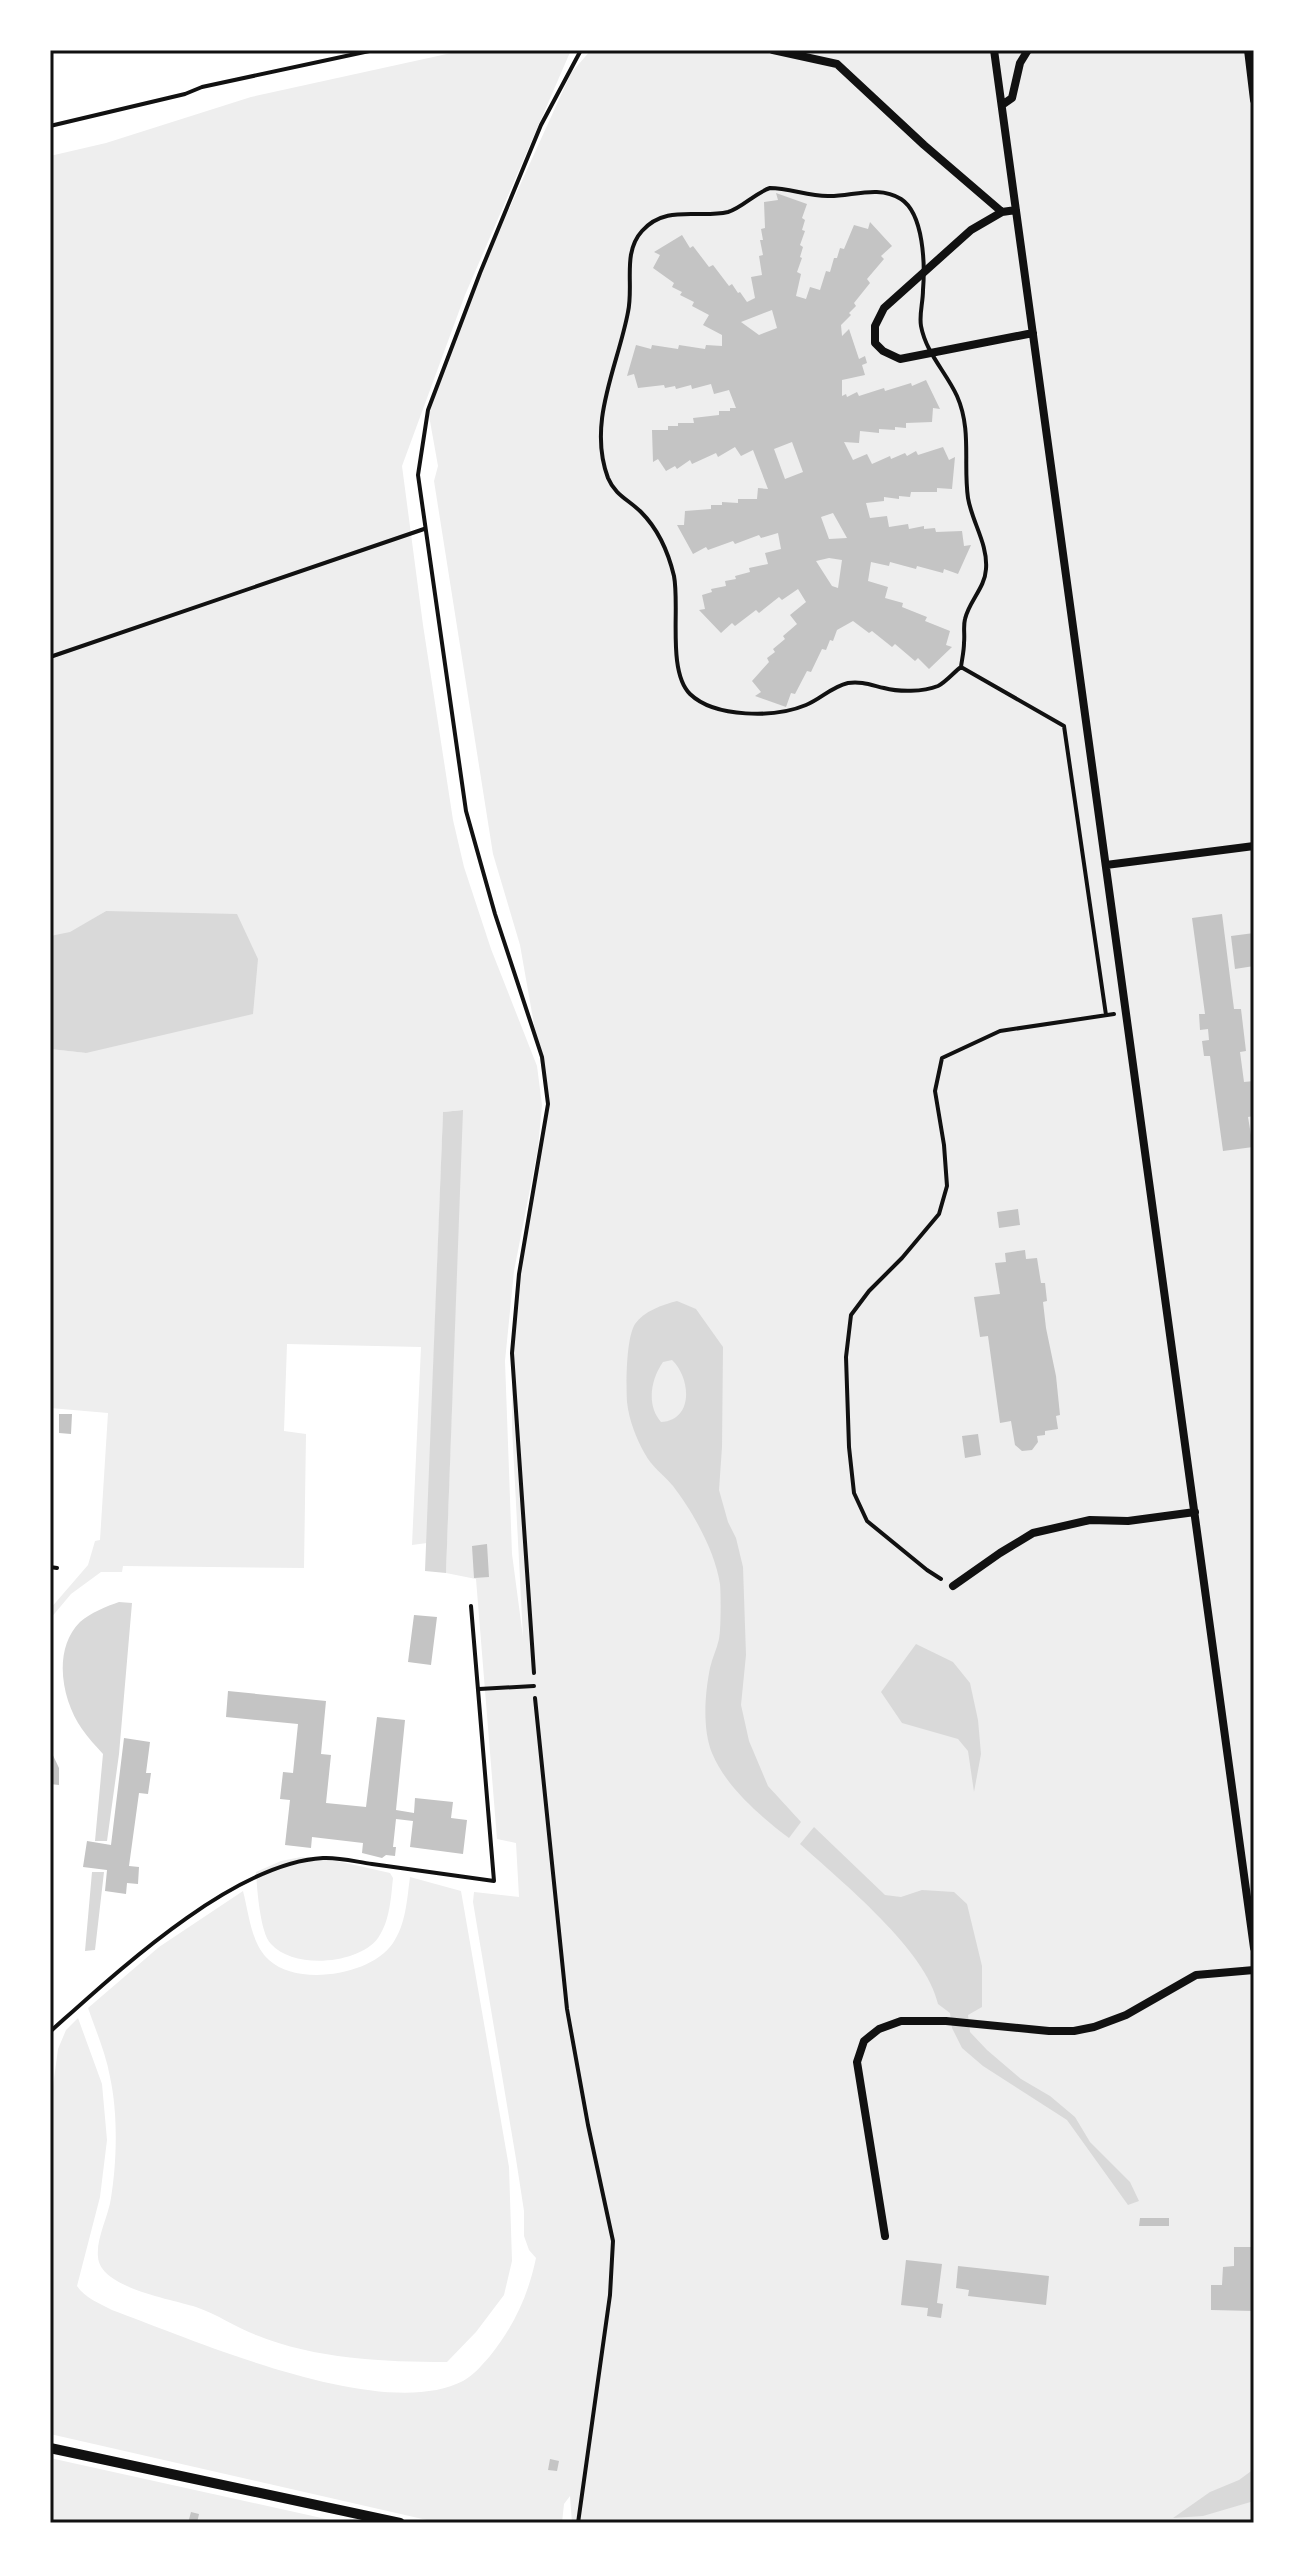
<svg xmlns="http://www.w3.org/2000/svg" width="1304" height="2573" font-family="Arial,sans-serif">
  <style>
    .green { fill: #eee }
    .water { fill: #d9d9d9; fill-rule: evenodd }
    .building { fill: #c4c4c4; fill-rule: evenodd }
    .lines { fill: none; stroke-linecap: round; stroke-linejoin: round }
    .path { stroke: #111; stroke-width: 4 }
    .service { stroke: #111; stroke-width: 4 }
    .minor { stroke: #111; stroke-width: 8 }
    .tertiary { stroke: #111; stroke-width: 10 }
    .neatline { fill: none; stroke: #111; stroke-width: 3 }
  </style>
  <rect width="100%" height="100%" fill="#fff"/>
  <path class="green" d="M465,50H571L465,295L402,466L423,625L453,820L464,867L491,949L537,1066L542,1105L538,1148L514,1271L505,1361L512,1554L523,1637L512,1427V1353L519,1274L548,1104L520,945L493,854L434,481L438,466L428,410L480,273L571,73L591,50H1254V2521L572,2523L570,2496L564,2504L562,2523H440L50,2434V2109L58,2049L66,2030L78,2018L102,2084L107,2140L100,2197L77,2286C85,2298 99,2303 112,2310C194,2340 382,2423 463,2381C474,2375 482,2365 490,2356C514,2326 528,2296 536,2258L529,2250L524,2236V2211L516,2159L473,1902L474,1892L519,1897L516,1843L497,1839L476,1579L446,1573L462,1110L443,1112L427,1543L412,1545L421,1347L287,1344L284,1431L306,1434L304,1568L123,1566L122,1572H101L71,1594L50,1619V1609L88,1565L95,1541L100,1540L108,1413L50,1408V1049L86,1053L106,911L70,933L50,936V156L106,143L251,97Z
    M301,1857L337,1861L390,1873L393,1878C391,1897 390,1921 378,1938C359,1964 294,1970 271,1944C260,1933 257,1888 256,1872L281,1861Z
    M410,1877L461,1891L509,2167L512,2261L504,2295L476,2332L447,2362C384,2362 315,2359 256,2335C235,2327 217,2314 196,2307C171,2299 100,2288 98,2257C96,2238 108,2218 111,2198C117,2162 118,2113 110,2077C106,2054 96,2031 88,2008L159,1947L243,1891C249,1914 251,1944 269,1960C298,1987 372,1975 393,1943C406,1924 407,1899 410,1877Z
    M50,2458L344,2523H50Z"/>
  <path class="water" d="M106,911L237,914L258,959L253,1014L86,1053L50,1049V936L70,932Z
    M463,1110L446,1573L425,1571L443,1112Z
    M677,1301L696,1309L723,1347L722,1447L719,1490L728,1522L736,1538L743,1567L746,1655L741,1705L749,1741L768,1786L801,1822L789,1838C760,1816 726,1787 712,1753C702,1728 705,1693 710,1668C712,1658 717,1649 719,1639C721,1630 721,1594 720,1584C715,1551 693,1512 673,1486C664,1475 651,1466 645,1454C636,1438 629,1420 627,1402C626,1385 626,1338 635,1324C644,1311 662,1305 677,1301ZM672,1360C691,1378 694,1420 661,1422C646,1405 651,1379 663,1362Z
    M119,1602L132,1603L119,1754L107,1841H95L103,1754C96,1746 88,1738 82,1729C62,1701 52,1650 80,1622C90,1613 107,1606 119,1602Z
    M916,1644L953,1662L970,1683L978,1720L981,1754L974,1792L968,1751L958,1739L902,1723L881,1692Z
    M814,1827L885,1895L901,1897L922,1890L954,1892L967,1904L982,1966V2007L968,2015L970,2032L987,2050L1021,2079L1050,2096L1075,2117L1090,2142L1130,2182L1139,2201L1128,2205L1067,2120L983,2066L962,2048L952,2028L950,2013L938,2004C927,1951 841,1881 800,1844Z
    M92,1872H104L95,1950L85,1951Z
    M1254,2469V2501L1203,2516L1173,2518L1210,2492L1239,2480Z"/>
  <path class="building" d="M776,193L807,204L802,218L805,220L802,230L805,231L800,245L803,247L800,257L802,258L797,272L801,274L796,296L806,299L810,287L820,290L826,271L830,272L834,258H837L840,248L844,249L854,225L868,229L870,222L892,246L881,256L884,259L867,279L870,283L854,303L856,306L849,313L851,315L841,325L842,336L849,329L859,359L865,356L867,363L862,365L865,375L842,380V396L846,394L847,397L857,392L859,396L884,388L885,391L911,383L912,386L926,380L940,409L933,408L932,422L906,423V428L895,427V430L879,429V433L860,431L859,443L844,442L853,460L867,454L872,464L890,456L891,459L905,453L907,456L916,451L918,455L943,447L949,460L955,457L952,489L937,488V492H911L910,497L899,496V499L884,497V501L866,503L870,518L887,516L889,527L908,524L909,529L924,526V529L935,528L936,532L962,531L964,546L971,545L958,574L944,569L943,573L917,566L916,569L890,562L889,566L871,562L868,581L888,587L885,598L903,603L902,607L927,617L925,621L950,631L946,645L952,647L929,669L918,658L915,661L895,644L892,647L872,631L869,633L853,621L837,630L833,641L830,640L826,650L822,649L811,672L807,671L795,694L791,693L786,707L755,696L761,692L752,681L769,662L767,658L775,652L773,649L785,639L783,636L797,624L790,615L806,602L798,589L782,600L779,597L759,613L756,610L735,626L732,623L721,633L699,610L705,609L702,595L712,592L711,589L726,586L725,581L736,579L735,576L750,572L749,568L768,564L765,553L781,549L778,533L761,538L759,535L735,544L733,541L708,550L706,547L693,554L677,525H684L685,511L711,509V505H722V502L738,503V499H757L758,488L768,489L753,450L741,456L735,447L718,457L716,453L692,464L690,460L677,469L675,466L666,471L658,459L653,462L652,430H668V426H678V423H694L693,418L719,415V411H730V408H736L729,390L714,394L711,384L692,389L691,385L676,389L675,386L665,388L664,385L638,388L634,374L627,376L636,345L651,349L652,345L678,349L679,345L705,349L706,345L722,346V335L703,325L709,315L692,306L694,302L680,295L682,292L672,287L674,283L653,268L660,255L654,252L682,235L690,248L693,246L709,267L713,265L729,286L732,284L738,293L740,292L747,302L755,298L751,277L762,275L759,256L763,255L760,240H763L761,229L765,228L764,202L778,200ZM772,310L777,328L759,335L741,322ZM792,442L803,472L785,479L774,449ZM833,513L847,538L829,539L821,517ZM829,558L842,560L838,588L832,586L816,561Z
    M1222,914L1234,1009H1241L1246,1051L1240,1052L1244,1082L1254,1081V1116L1248,1117L1253,1147L1223,1151L1210,1056H1204L1202,1041L1209,1040L1208,1029L1200,1030L1199,1014H1205L1192,918Z
    M1254,933V966L1235,969L1231,936Z
    M1018,1209L1020,1225L999,1228L997,1212Z
    M1025,1250L1026,1259L1037,1258L1041,1283H1045L1047,1301L1043,1302L1046,1328L1056,1376L1060,1415L1056,1416L1058,1429L1045,1431V1435L1037,1436L1038,1442L1032,1450L1022,1451L1015,1445L1011,1421L1000,1423L988,1336L980,1337L974,1297L1000,1294L995,1263L1006,1262L1005,1253Z
    M59,1414H72L71,1434L59,1433Z
    M978,1434L981,1455L965,1458L962,1436Z
    M487,1544L489,1577L474,1578L472,1546Z
    M414,1615L437,1617L431,1665L408,1662Z
    M228,1691L326,1701L321,1754L331,1755L326,1803L366,1807L377,1717L405,1720L396,1810L414,1813L415,1798L453,1802L451,1818L467,1820L463,1854L410,1847L413,1821L396,1819L393,1847H396L395,1856L386,1855L382,1858L362,1853L363,1843L312,1837L311,1848L285,1845L290,1800L280,1799L283,1772L293,1773L298,1724L226,1717Z
    M124,1738L150,1742L146,1773H151L148,1794L139,1793L129,1866L139,1867L138,1884L127,1883L126,1894L105,1891L107,1870L83,1867L87,1841L111,1845Z
    M50,1749L59,1768V1785L50,1784Z
    M1140,2218H1169V2226H1139Z
    M1234,2247H1254V2311L1211,2310V2285H1222L1223,2267L1234,2266Z
    M906,2260L942,2264L937,2303L943,2304L941,2318L927,2316L928,2308L901,2305Z
    M958,2266L1049,2276L1046,2305L968,2296L969,2290L956,2288Z
    M550,2459L559,2461L557,2471L548,2470Z
    M191,2512L199,2514L197,2523H188Z"/>
  <g class="lines">
    <path class="path" d="M50,126L185,94L202,87L374,50
      M770,188C790,188 810,197 830,196C853,196 879,185 901,199C924,214 925,265 923,290C923,303 919,314 921,326C926,353 946,372 957,396C972,430 963,464 968,498C972,522 988,544 986,569C985,588 969,601 965,619C963,627 965,634 964,643C964,651 962,659 961,667C954,672 946,682 938,686C923,692 899,692 884,688C871,685 861,681 848,683C831,687 821,699 806,705C775,718 715,718 690,694C667,671 680,607 674,576C668,551 659,530 641,512C629,500 615,495 608,478C587,422 618,366 628,312C634,285 622,253 642,231C666,204 698,219 728,212C742,208 755,193 770,188Z
      M50,657L424,529
      M961,667L1064,726L1106,1015
      M50,1567L57,1568
      M941,1579L927,1570L867,1521L854,1493L849,1447L846,1357L851,1315L869,1291L902,1258L939,1214L947,1186L944,1145L935,1091L942,1058L1000,1031L1114,1014
      M534,1673L512,1353L519,1274L548,1104L542,1057L495,914L466,811L418,475L428,410L480,273L541,125L581,50
      M535,1698L567,2009L588,2125L613,2241L610,2295L578,2523"/>
    <path class="service" d="M479,1689L534,1686
      M52,2030C117,1972 233,1863 323,1858C339,1857 357,1862 372,1864C413,1870 453,1875 494,1881L471,1606"/>
    <path class="minor" d="M773,50L837,64L924,145L1002,212L1016,210
      M994,50L1254,1948
      M1248,50L1254,100
      M1002,105L1012,98L1020,63L1028,50
      M1002,212L971,230L884,308L875,326V343L883,351L900,359L1033,333
      M1106,865L1254,846
      M953,1586L1000,1553L1033,1533L1090,1520L1128,1521L1195,1512
      M885,2236L857,2062L864,2041L879,2029L901,2021H946L1049,2031H1074L1094,2027L1126,2015L1196,1975L1254,1970"/>
    <path class="tertiary" d="M50,2448L400,2523"/>
  </g>
  <rect width="1304" height="2573" fill="none" stroke="#ffffff" stroke-width="104"/>
  <rect x="52" y="52" width="1200" height="2469" class="neatline"/>
</svg>
